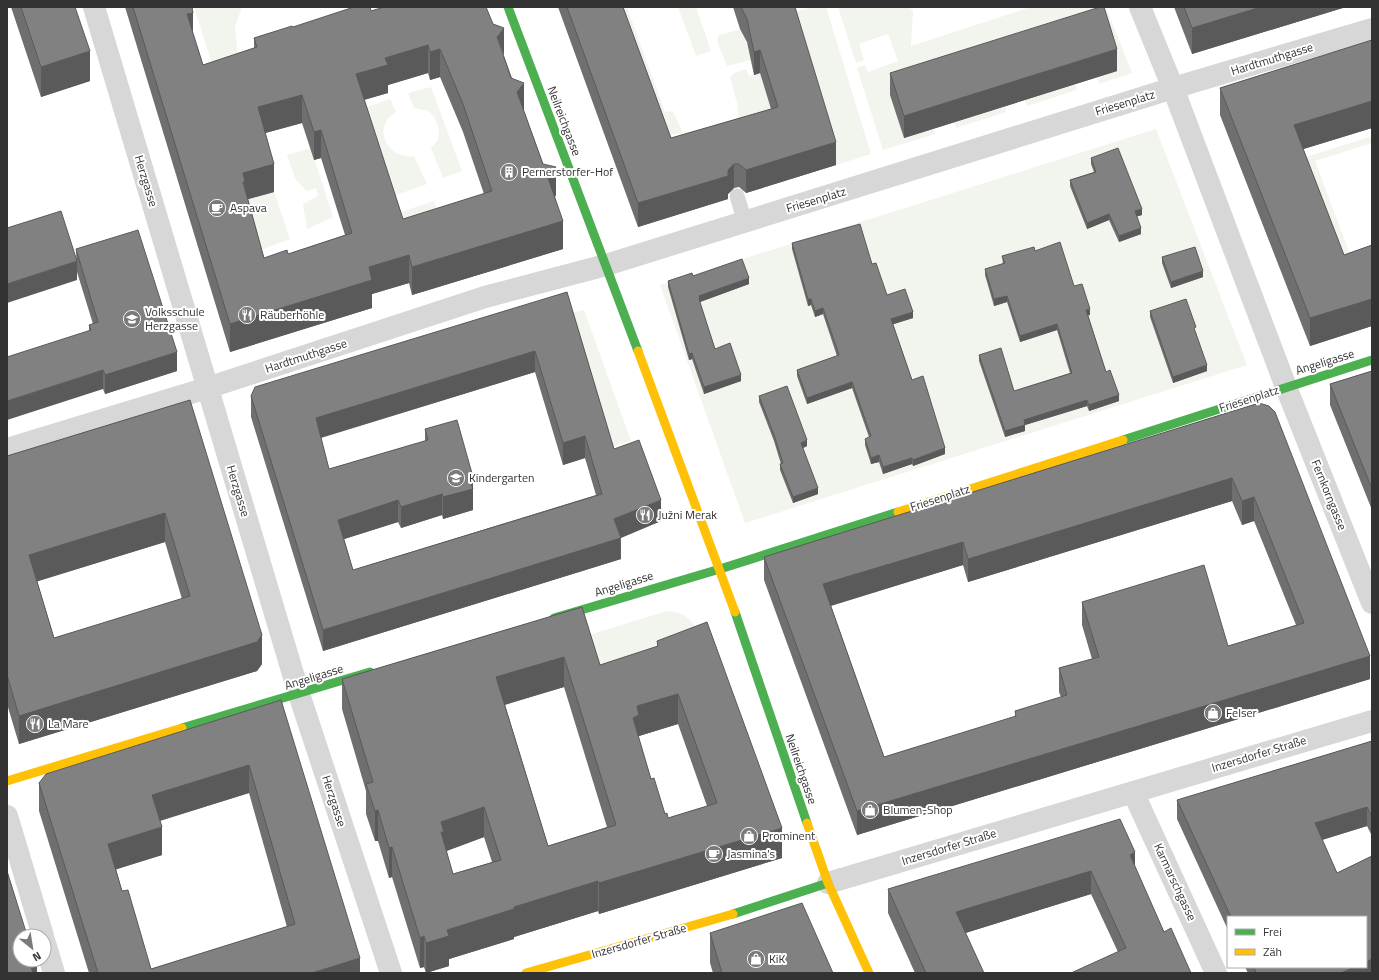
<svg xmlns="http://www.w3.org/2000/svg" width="1379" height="980" font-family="'Titillium Web',sans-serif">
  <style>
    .green { fill: #f1f5ed }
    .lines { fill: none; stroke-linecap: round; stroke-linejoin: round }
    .lane { stroke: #d7d7d7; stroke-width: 15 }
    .street { stroke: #d7d7d7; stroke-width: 22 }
    .fast { stroke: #4caf50; stroke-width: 9 }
    .slow { stroke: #ffc107; stroke-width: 9 }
    .wall { fill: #6f6f6f; fill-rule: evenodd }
    .shaded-wall { fill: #5a5a5a }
    .building { fill: #818181; stroke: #5a5a5a; fill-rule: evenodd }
    .labels { text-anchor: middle; stroke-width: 4; stroke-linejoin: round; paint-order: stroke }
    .street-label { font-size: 12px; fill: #333; stroke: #fff }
    .poi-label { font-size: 12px; fill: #333; stroke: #fff; text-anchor: start }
  </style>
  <rect width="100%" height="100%" fill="#fff"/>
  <path class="green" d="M194,7H242L235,27L238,55L212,64Z
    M615,7H627L665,112L673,111L683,133L662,136Z
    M678,7H696L711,51L696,56Z
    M812,7H826L871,154L836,165L789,14Z
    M838,7H909L913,11L911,46L1031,7H1106L1132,73L1099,84L1097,78L1117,71L904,138L934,129L935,134L883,150L857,68L865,65L868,72L898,61L888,34L859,44L864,60L856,63Z
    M746,28L756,59L727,66L717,41L719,35Z
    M746,69L749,76L760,73L775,122L739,125L737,103L730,77L734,73Z
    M1075,84L1077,90L1027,106L1025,100Z
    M431,87L462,171L443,178L431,148L438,140L439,130L436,120L429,111L414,108L408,93Z
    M390,99L396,112C371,128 387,159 414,156L427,184L393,196L364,108Z
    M1005,107L1006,112L956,128L954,122Z
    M1156,129L1247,365L745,523L660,285Z
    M1372,136V143L1315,161L1354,265L1348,267L1306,157Z
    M311,148L333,217L307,229L303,204L318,196L316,188L306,191L295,178L287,155Z
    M274,192L290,239L251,254L243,201Z
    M434,201L441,217L404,230L398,213Z
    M584,310L631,441L608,448L567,314Z
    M667,611C685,612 692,620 701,635L592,698L582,637Z"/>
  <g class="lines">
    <path class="lane" d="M737,196L745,222"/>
    <path class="street" d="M94,7L299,694L391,973
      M1140,7L1173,88L1286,387L1372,603
      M7,449L207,388L485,297L606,265L1173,88L1372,29
      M1133,792L1216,973
      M7,816L43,936
      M828,883L1372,721
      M44,940L54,973"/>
    <path class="fast" d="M508,7L638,351
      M1123,440L1372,360
      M735,612L807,823
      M554,618L720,569L898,512
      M182,728L370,672
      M733,914L828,883"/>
    <path class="slow" d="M638,351L735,612
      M898,512L1123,440
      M7,781L182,728
      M807,823L828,883L869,973
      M526,973L733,914"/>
  </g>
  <path class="wall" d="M11,7H75L90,81L41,97Z
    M125,7H192L193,34L203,65L254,48V38L293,27L371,11L504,56L524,111L543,164L556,195L555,197L563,249L412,295L409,283L372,294V308L230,352ZM428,73L430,80L440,77L463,132L484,194L403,219L364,100L388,93V85ZM302,123L314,160L321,158L345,235L288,254L264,258L248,199L274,192L265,133Z
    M558,7H623L671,138L771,109L760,73L754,75L747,42L740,29L733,7H795L836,165L746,193L739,187L734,188L728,194V199L638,227Z
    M1174,7H1346L1192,54Z
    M1372,40V128L1303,149L1344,255L1372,245V326L1310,346L1220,115V88Z
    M1117,71L904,138L890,95V73Z
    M1091,158L1142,215L1137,216L1141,234L1119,242L1109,220L1087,229L1070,186V180L1094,172L1091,164Z
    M792,243L872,264L887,295L913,318L893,324L912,380L945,454L913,466L912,464L883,474L879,462L871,464L865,445V439L869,437L852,388L807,404L797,376V370L837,356L823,314L815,317L811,305L808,306L792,249Z
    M76,249L177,371L105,394L103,389L89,331V325L93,324L77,272V280Z
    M1035,251L1074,286L1090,315H1088L1106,372L1119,401L1089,411L1087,406L1025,425V431L1005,437L979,361V355L1014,391L1070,373L1057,330L1020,342L1007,302L994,306L985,275V269L1003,264L1002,256Z
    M1162,257L1203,277L1171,288L1162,263Z
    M693,276L749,284L700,302V304L715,349L741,381L704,394L692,359L689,360L668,287V281Z
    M567,292L614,449L661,521L621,538V559L323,651L251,417V396ZM535,372L563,465L585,458L596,495L353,570L344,539L398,522L401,528L442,515L443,519L473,510V477L425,429V441L329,469L321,438Z
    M1150,311L1196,333L1207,371L1173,383L1150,317Z
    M1372,371V510L1330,405V384Z
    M759,396L807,446L803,448L818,494L793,503L780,470V464H781L774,441L759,402Z
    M190,400L262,664L257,671L19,744L7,704V456ZM165,542L182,599L54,638L37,581Z
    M1259,403L1370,679L857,835L764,580V557ZM1232,501L1242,525L1254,521L1296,625L1228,646L1082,602V625L1092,659L1059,668V692L1061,697L1015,711V717L884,757L831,606L963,565L968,582Z
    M582,607L600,665L657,647V641L782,858L599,914L598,911L514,937V939L449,959V966L426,973L424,967L420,968L392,877L389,878L378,841H375L366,814V791L342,709V679ZM564,687L607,827L548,846L505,705ZM678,724L707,806L668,818L665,814L651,779L639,739V736ZM484,837L492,862L453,874L446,851Z
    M281,700L360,973H89L39,811V783ZM249,793L287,927L151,969L122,891L116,869L162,855L160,821Z
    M1372,741V836L1367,826L1322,840L1337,873L1372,856V973H1248L1245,967H1366V917H1228V930L1177,819V800Z
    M1135,867L1164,932L1118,952L1091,894L965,933L984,973H915L888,913V889Z
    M710,933L833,973H713L710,963Z"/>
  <path class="shaded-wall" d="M1261,7H1346L1192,54V28Z
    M193,13V41L187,14Z
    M504,28V56L497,37Z
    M428,45V73L388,85V93L356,102V74L385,58Z
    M440,49V77L430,80V52Z
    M1117,49V71L904,138V116Z
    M760,50V73L754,75V52Z
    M90,51V81L41,97V67Z
    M524,83V111L517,120V92Z
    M302,95V123L258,135V107Z
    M1372,101V128L1294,152V125Z
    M321,130V158L314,160V132Z
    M836,142V165L746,193V170Z
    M274,164V192L245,200L243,210V173Z
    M734,164V188L728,194V199L638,227V203L728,170Z
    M556,167V195L548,207V178Z
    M1142,209V215L1135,217V211Z
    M1109,214V220L1087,229V223Z
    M563,221V249L412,295V267Z
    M1141,228V234L1119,242V236Z
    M409,255V283L372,294V308L230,352V324L369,267Z
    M77,261V280L7,303V284Z
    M1203,271V277L1171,288V282Z
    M749,278V284L700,302V305L699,299V296Z
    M1007,296V302L994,306V299Z
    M808,299H811V305L808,306Z
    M1372,299V326L1310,346V318Z
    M823,308V314L815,317V311Z
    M1090,309V315L1086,316V310Z
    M913,312V318L891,325V319Z
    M1057,324V330L1020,342V336Z
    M535,351V372L316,439V418Z
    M177,352V371L105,394V375Z
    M692,353V359L689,360V354Z
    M1207,365V371L1173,383V377Z
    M103,370V389L7,420V401Z
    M741,375V381L704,394V387Z
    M852,382V388L807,404V398Z
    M1119,395V401L1089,411V405Z
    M1087,400V406L1025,425V431L1005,437V431L1024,420Z
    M585,436V458L563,465V443Z
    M807,440V446L801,449V443Z
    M945,448V454L913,466V460Z
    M879,455V462L871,464V458Z
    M912,458V464L883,474V467Z
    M473,477V510L443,519V497L469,478Z
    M1232,478V501L968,582V559Z
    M818,488V494L793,503V497Z
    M442,494V515L401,528V507Z
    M1254,497V521L1242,525V501Z
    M398,500V522L338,541V520Z
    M661,500V521L620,538L621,559L323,651V630L614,519Z
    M165,513V542L29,584V555Z
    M963,542V565L823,608V584Z
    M262,635V664L257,671L19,744V716Z
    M1370,656V679L857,835V811Z
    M564,657V687L496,707V677Z
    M678,694V724L639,736V746L633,718L637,706Z
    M249,765V793L152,823V795Z
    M484,807V837L444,852L441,832V822Z
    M1367,807V826L1315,842V823Z
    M378,810V841H375V811Z
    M162,827V855L108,872V844Z
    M782,828V858L599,914V883Z
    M392,847V877L389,878V848Z
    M1135,852V876L1130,855Z
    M1091,871V894L956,936V912Z
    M598,881V911L514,937V939L449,959V966L426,973V943L447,930L514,907Z
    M424,936V967L420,968V938Z
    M360,958V973H312Z
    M1372,959V973H1341L1354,967H1366V962Z
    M37,962V973H30V964Z"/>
  <path class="building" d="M21,7H75L90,51L41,67Z
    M133,7H192L193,13L187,14L203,65L257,47L254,38L292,26L293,27L354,7H370L371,11L384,7H486L493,24L504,28L497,37L511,78L524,83L517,92L543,164L556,167L548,178L563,221L412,267L409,255L369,267L372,280L230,324ZM428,45L430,52L440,49L463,104L492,191L403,219L356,74L388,65L385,58ZM302,95L314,132L321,130L352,233L288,254L287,250L264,258L243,182H245L243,173L274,164L258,107Z
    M567,7H623L671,138L778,107L760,50L754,52L747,19L741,7H795L836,142L746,170L739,164H734L728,170V176L638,203Z
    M1100,7H1104L1117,49L904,116L890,73Z
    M1184,7H1261L1192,28Z
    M1372,40V101L1294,125L1344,255L1372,245V299L1310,318L1220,88Z
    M1118,148L1142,209L1135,211L1141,228L1119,236L1109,214L1087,223L1070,180L1096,172L1091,158Z
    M61,211L77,261L7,284V228Z
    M860,224L872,264L876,263L887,295L905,289L913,312L891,319L912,380L923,376L945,448L913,460L912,458L883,467L879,455L871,458L865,439L871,436L852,382L807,398L797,370L839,355L823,308L815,311L811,299H808L792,243Z
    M138,230L177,352L105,375L103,370L7,401V357L91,330L89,325L98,322L76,249Z
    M1060,242L1074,286L1082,284L1090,309L1086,310L1106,372L1110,370L1119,395L1089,405L1087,400L1024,420L1025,425L1005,431L979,355L1001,348L1014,391L1072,373L1057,324L1020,336L1007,296L994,299L985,269L1005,263L1002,256L1034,247L1035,251Z
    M1195,247L1203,271L1171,282L1162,257Z
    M742,259L749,278L699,296L700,298L699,299L715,349L730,343L741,375L704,387L692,353L689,354L668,281L692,273L693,276Z
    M567,292L614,449L639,440L661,500L614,519L621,538L323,630L251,396L255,387ZM535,351L563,443L585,436L602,494L353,570L338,520L398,500L401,507L442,494L443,497L473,489L469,478L473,477L457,420L425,429L428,440L329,469L316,418Z
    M1186,299L1196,327L1194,328L1207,365L1173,377L1150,311Z
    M1372,371V489L1330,384Z
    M787,386L807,440L801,443L818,488L793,497L780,464L783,463L774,435L759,396Z
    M190,400L262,635L257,642L19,716L7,675V456ZM165,513L190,596L54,638L29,555Z
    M1259,403L1269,406L1275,412L1370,656L857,811L764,557ZM1232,478L1242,501L1254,497L1304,623L1228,646L1204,565L1082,602L1099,657L1059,668L1067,695L1015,711L1016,716L884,757L823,584L963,542L968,559Z
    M582,607L600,665L658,646L657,641L707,622L782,828L599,883L598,881L514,907V909L447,930L449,936L426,943L424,936L420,938L392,847L389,848L378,810L375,811L366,784L373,782L342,679ZM564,657L616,825L548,846L496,677ZM678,694L717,803L668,818L667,813L665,814L654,778L651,779L633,718L639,715L637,706ZM484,807L501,860L453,874L441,832H444L441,822Z
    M281,700L360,958L312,973H98L39,783L46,774ZM249,765L295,924L151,969L128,890L122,891L108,844L162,827L152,795Z
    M1372,741V817L1367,807L1315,823L1337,873L1372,856V959L1366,962V917H1231L1177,800Z
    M1120,819L1135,852L1130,855L1164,932L1171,928L1191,973H1071L1126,948L1091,871L956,912L984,973H926L888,889Z
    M7,871L26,932L28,931L29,936H20V960H37V962L30,964L33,973H7Z
    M802,903L833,973H722L710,933Z
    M1254,967H1354L1341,973H1256Z"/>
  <defs>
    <symbol id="building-disc" viewBox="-11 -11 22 22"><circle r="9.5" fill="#7a7a7a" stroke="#fff"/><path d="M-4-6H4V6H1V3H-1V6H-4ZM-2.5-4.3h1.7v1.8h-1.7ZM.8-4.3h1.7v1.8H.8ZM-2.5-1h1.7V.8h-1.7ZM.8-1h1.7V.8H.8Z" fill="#fff"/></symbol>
    <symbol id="cafe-disc" viewBox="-11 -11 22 22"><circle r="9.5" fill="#7a7a7a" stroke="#fff"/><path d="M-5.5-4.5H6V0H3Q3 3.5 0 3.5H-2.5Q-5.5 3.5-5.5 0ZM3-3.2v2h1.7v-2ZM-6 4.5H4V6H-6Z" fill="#fff"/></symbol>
    <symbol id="restaurant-disc" viewBox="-11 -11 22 22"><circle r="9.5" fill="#7a7a7a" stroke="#fff"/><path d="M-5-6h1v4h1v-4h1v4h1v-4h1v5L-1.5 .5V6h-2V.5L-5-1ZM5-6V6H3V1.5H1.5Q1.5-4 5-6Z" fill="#fff"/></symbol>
    <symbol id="school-disc" viewBox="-11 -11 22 22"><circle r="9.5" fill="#7a7a7a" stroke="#fff"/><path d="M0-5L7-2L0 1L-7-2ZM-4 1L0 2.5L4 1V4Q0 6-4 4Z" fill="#fff"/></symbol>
    <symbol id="shop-disc" viewBox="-11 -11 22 22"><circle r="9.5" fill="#7a7a7a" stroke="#fff"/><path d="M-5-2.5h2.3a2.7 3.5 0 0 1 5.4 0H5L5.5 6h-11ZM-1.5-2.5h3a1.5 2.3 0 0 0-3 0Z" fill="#fff"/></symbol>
  </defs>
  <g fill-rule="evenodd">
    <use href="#building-disc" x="499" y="162" width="20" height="20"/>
    <use href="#cafe-disc" x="207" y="198" width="20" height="20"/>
    <use href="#restaurant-disc" x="237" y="305" width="20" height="20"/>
    <use href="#school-disc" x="122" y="309" width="20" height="20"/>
    <use href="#school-disc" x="446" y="468" width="20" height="20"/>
    <use href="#restaurant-disc" x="635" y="505" width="20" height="20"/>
    <use href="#shop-disc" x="1203" y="703" width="20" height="20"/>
    <use href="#restaurant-disc" x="25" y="714" width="20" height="20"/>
    <use href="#shop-disc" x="860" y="800" width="20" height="20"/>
    <use href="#shop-disc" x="739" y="826" width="20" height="20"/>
    <use href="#cafe-disc" x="704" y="844" width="20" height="20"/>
    <use href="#shop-disc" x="746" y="949" width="20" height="20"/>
  </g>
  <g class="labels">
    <g class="street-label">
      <text transform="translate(1272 59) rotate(-17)" y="4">Hardtmuthgasse</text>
      <text transform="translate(1125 103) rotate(-17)" y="4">Friesenplatz</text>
      <text transform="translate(564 121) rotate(69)" y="4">Neilreichgasse</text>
      <text transform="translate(146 181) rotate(73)" y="4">Herzgasse</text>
      <text transform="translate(816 200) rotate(-17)" y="4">Friesenplatz</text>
      <text transform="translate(306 356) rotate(-18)" y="4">Hardtmuthgasse</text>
      <text transform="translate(1325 362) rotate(-17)" y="4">Angeligasse</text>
      <text transform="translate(1249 399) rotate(-18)" y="4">Friesenplatz</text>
      <text transform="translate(238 491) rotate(73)" y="4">Herzgasse</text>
      <text transform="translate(1329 495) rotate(68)" y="4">Fernkorngasse</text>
      <text transform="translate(940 498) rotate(-18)" y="4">Friesenplatz</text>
      <text transform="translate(624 584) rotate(-17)" y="4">Angeligasse</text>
      <text transform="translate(314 677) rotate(-17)" y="4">Angeligasse</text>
      <text transform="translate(1259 754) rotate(-17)" y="4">Inzersdorfer Straße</text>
      <text transform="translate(801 769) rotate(71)" y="4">Neilreichgasse</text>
      <text transform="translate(334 801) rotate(72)" y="4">Herzgasse</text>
      <text transform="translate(949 847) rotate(-17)" y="4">Inzersdorfer Straße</text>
      <text transform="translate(1175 882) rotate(65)" y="4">Karmarschgasse</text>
      <text transform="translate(639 941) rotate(-16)" y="4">Inzersdorfer Straße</text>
    </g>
    <g class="poi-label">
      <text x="522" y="176">Pernerstorfer-Hof</text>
      <text x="230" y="212">Aspava</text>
      <text x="145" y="316">Volksschule<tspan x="145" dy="14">Herzgasse</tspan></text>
      <text x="260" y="319">Räuberhöhle</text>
      <text x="469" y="482">Kindergarten</text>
      <text x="658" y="519">Južni Merak</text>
      <text x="1226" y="717">Felser</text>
      <text x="48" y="728">La Mare</text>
      <text x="883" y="814">Blumen-Shop</text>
      <text x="762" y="840">Prominent</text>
      <text x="727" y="858">Jasmina's</text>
      <text x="769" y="963">KiK</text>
    </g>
  </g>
  <rect width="1379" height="980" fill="none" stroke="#333333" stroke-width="16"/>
  <rect x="1227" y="916" width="140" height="52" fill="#ffffff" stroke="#adadad"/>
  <rect x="1235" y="929" width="20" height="6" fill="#4caf50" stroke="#adadad"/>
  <text x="1263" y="936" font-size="12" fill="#333333">Frei</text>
  <rect x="1235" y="949" width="20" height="6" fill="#ffc107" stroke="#adadad"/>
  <text x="1263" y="956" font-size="12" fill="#333333">Zäh</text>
  <g transform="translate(32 948) rotate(150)"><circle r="19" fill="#ffffff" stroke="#adadad"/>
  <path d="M0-3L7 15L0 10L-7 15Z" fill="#7a7a7a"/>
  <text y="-6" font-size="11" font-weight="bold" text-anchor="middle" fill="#333333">N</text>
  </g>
</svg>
